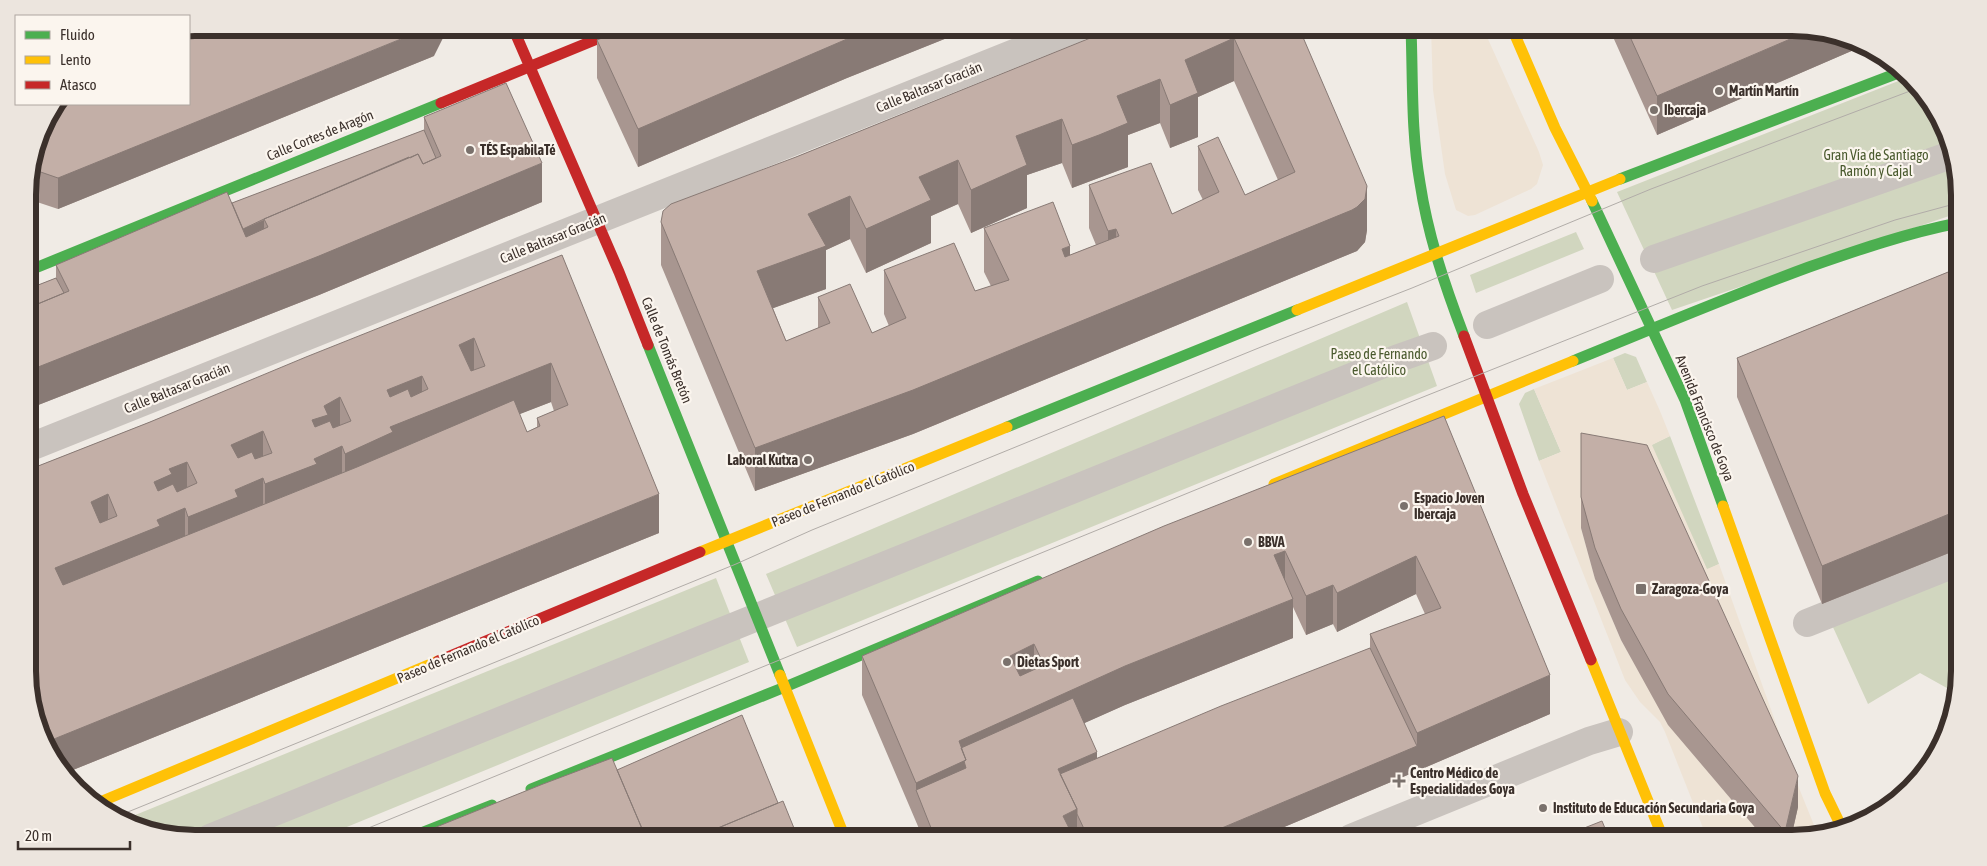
<svg xmlns="http://www.w3.org/2000/svg" width="1987" height="866" font-family="'Asap Condensed',sans-serif">
  <style>
    .green { fill: #d1d6bf }
    .plaza { fill: #eee3d5 }
    .lines { fill: none; stroke-linecap: round; stroke-linejoin: round }
    .street { stroke: #c9c3be; stroke-width: 28 }
    .fast { stroke: #4caf50; stroke-width: 11 }
    .slow { stroke: #ffc107; stroke-width: 11 }
    .jam { stroke: #c62828; stroke-width: 11 }
    .tram { stroke: #b1aca8; stroke-width: 1 }
    .wall { fill: #a89690; fill-rule: evenodd }
    .shaded-wall { fill: #887a75 }
    .building { fill: #c3afa7; stroke: #887a75; fill-rule: evenodd }
    .poi-dot { fill: #7a716c; stroke: #fbf5ee; stroke-width: 2 }
    .labels { text-anchor: middle; stroke-width: 4.5; stroke-linejoin: round; paint-order: stroke }
    .street-label { font-size: 14px; fill: #3b302b; stroke: #fbf5ee }
    .poi-label { font-size: 14px; font-weight: bold; fill: #3b302b; stroke: #fbf5ee; text-anchor: start }
    .park-label { font-size: 14px; fill: #4a5a2e; stroke: #fbf5ee }
    .rim { fill: none; stroke: #3b302b; stroke-width: 6 }
  </style>
  <rect width="100%" height="100%" fill="#f0ebe5"/>
  <path class="green" d="M1906,78L1925,93L1958,173V213L1672,310L1617,192Z
    M1576,232L1584,249L1476,293L1470,275Z
    M1407,302L1437,386L797,647L766,574Z
    M1625,353L1636,357L1647,382L1627,390L1613,358Z
    M1534,389L1561,452L1539,461L1519,404L1525,393Z
    M1670,436L1719,564L1707,570L1651,445Z
    M1959,572V671L1954,692L1920,673L1868,704L1832,625Z
    M716,578L749,662L320,838H195L131,826L123,820Z"/>
  <path class="plaza" d="M1431,28H1483L1539,152L1543,165L1537,184L1531,189L1475,215L1468,216L1456,210L1445,174L1433,90Z
    M1613,358L1627,390L1647,382L1660,411L1670,436L1652,445L1707,569L1719,564L1799,788L1818,835L1791,838L1581,464V528L1595,579L1621,640L1669,725L1764,838H1707L1665,732L1660,722L1640,702L1625,680L1539,461L1561,452L1534,389Z"/>
  <g class="lines">
    <path class="street" d="M1654,259L1951,155
      M1487,325L1600,279
      M28,448L1077,28
      M1807,623L1959,562
      M210,838L1396,359L1433,346
      M1351,838L1589,741L1619,732"/>
    <path class="fast" d="M1411,28C1413,80 1411,132 1420,183C1428,236 1445,286 1464,336
      M1620,179L1898,73
      M1592,201L1685,400L1723,506
      M28,271L441,103
      M648,345L780,675
      M1573,361C1652,329 1730,296 1809,267C1858,250 1907,233 1958,223
      M1007,427L1297,310
      M531,789L785,687L1038,581
      M408,838L492,805"/>
    <path class="slow" d="M1512,28L1555,128L1592,201
      M1297,310L1620,179
      M1274,484L1573,361
      M1723,506L1825,793L1843,830
      M700,552L1007,427
      M1591,660L1663,838
      M780,675L845,838
      M100,802L438,661"/>
    <path class="jam" d="M513,28L619,272L648,345
      M441,103L624,28
      M1464,336L1523,494L1591,660
      M438,661L700,552"/>
    <path class="tram" d="M118,816L736,564L812,530L1261,347L1412,288L1651,189L1918,88
      M344,838L1413,401L1702,286L1895,220L1958,203"/>
  </g>
  <path class="wall" d="M627,28H972L847,78L638,167L597,78V40Z
    M1115,28H1299L1367,230L1365,242L1357,251L1352,253L913,434L755,491L661,265V222L796,157ZM1234,81L1278,180L1245,195L1198,146V190L1203,200L1172,214L1089,185V228L1096,245L1070,255L984,228V272L991,286L975,291L884,270V314L889,326L872,333L818,297V328L786,341L773,308L826,289V250L850,239L866,273L931,243V216L958,204L971,233L1027,208V175L1062,163L1072,188L1128,167V135L1160,123L1170,148L1198,137V97Z
    M1609,28H1792L1856,40L1863,46L1657,135Z
    M434,56L58,209L28,199V184L45,121Z
    M424,117L542,202L319,295L28,409V289L56,278V265L232,203L424,130Z
    M562,255L659,533L63,774L62,773L28,470L150,422ZM551,402L554,411L537,418V427L527,432L519,414Z
    M1958,268L1959,549L1822,604L1737,397V358Z
    M1444,416L1550,714L1417,771L1258,838H923L862,695V656ZM1416,594L1425,614L1370,634V648L1097,758L1084,723L1125,705L1293,638V607L1306,635L1333,624L1337,632Z
    M1581,433L1798,807L1791,838H1764L1668,725L1621,640L1595,579L1581,528Z"/>
  <path class="shaded-wall" d="M428,28H448L434,56L58,209V178Z
    M876,28H972L847,78L638,167V129L847,39Z
    M1809,31L1856,40L1863,46L1657,135V96Z
    M1234,38V81L1198,97V137L1170,148V105L1185,60Z
    M1160,79V123L1128,135V167L1072,188V145L1117,96Z
    M1062,119V163L1027,175V208L971,233V190L1016,136Z
    M409,157V182L268,227L264,219Z
    M958,160V204L931,216V243L866,273V229L919,177Z
    M542,163V202L319,295L28,409V371Z
    M1367,186V230L1365,242L1357,251L913,434L755,491V448Z
    M850,196V239L826,250V289L757,314V271L808,214Z
    M264,220V245L238,256V231Z
    M1116,229V272L1108,275V231Z
    M1070,246V289L1062,249Z
    M474,338V377L459,345Z
    M551,363V402L393,464L345,492V454L387,390L422,376V414Z
    M340,397V436L342,446V484L265,523V484L312,420L324,406Z
    M263,431V470L231,484V445Z
    M187,462V501L154,520V482L169,469Z
    M263,478V517L188,556V517L235,490Z
    M108,494V533L91,541V502Z
    M659,494V533L63,774L62,773L49,741Z
    M185,508V547L55,606V568L157,520Z
    M1959,510V549L1822,604V566Z
    M1285,551V589L1274,555Z
    M1416,556V594L1337,632V593Z
    M1333,585V624L1306,635V596Z
    M1293,599V638L1125,705L966,776L916,790V821V783L959,741L1125,666Z
    M1034,644V683L1010,695V656Z
    M1550,675V714L1417,771L1258,838H1198L1417,746V733Z
    M1097,752V784L1068,796L1058,769Z
    M1798,776V807L1791,838H1785V832Z
    M1077,809V838H1063V816Z"/>
  <path class="building" d="M195,28H428L58,178L32,169L45,121L58,104H189V29Z
    M627,28H876L847,39L638,129L597,40Z
    M1115,28H1299L1367,186L1365,199L1357,207L1352,210L913,390L755,448L661,222L663,211L671,204L796,157ZM1234,38L1295,172L1245,195L1218,137L1198,146L1219,192L1172,214L1151,163L1089,185L1108,231L1116,229L1119,236L1065,257L1062,249L1070,246L1053,202L984,228L1009,280L975,291L954,243L884,270L906,318L872,333L850,284L818,297L830,323L786,341L757,271L826,246L808,214L850,196L866,229L931,200L919,177L958,160L971,190L1027,165L1016,136L1062,119L1072,145L1099,135L1128,123L1117,96L1160,79L1170,105L1198,93L1185,60Z
    M1626,28H1792L1809,31L1657,96Z
    M506,83L542,163L319,256L28,371V308L69,291L56,265L227,192L246,237L268,227L264,219L418,154L423,164L441,156L424,117Z
    M424,130L436,158L423,164L418,154L410,158L409,157L264,219L243,229L232,203Z
    M562,255L659,494L49,741L29,693L28,470L150,422L306,357ZM474,338L485,366L471,371L459,345ZM551,363L568,405L537,418L540,426L527,432L514,400L357,467L63,585L55,568L160,526L157,520L185,508L188,517L238,497L235,490L263,478L265,484L317,464L314,459L342,446L345,454L393,432L390,427ZM422,376L428,389L411,397L408,389L390,397L387,390ZM340,397L351,421L333,428L330,421L315,427L312,420L328,415L324,406ZM263,431L272,453L255,459L252,452L238,458L231,445ZM187,462L197,483L177,492L173,484L158,491L154,482L172,474L169,469ZM108,494L117,516L100,523L91,502Z
    M1958,268L1959,510L1822,566L1737,358Z
    M56,278L64,293L28,308V289Z
    M1444,416L1550,675L1417,733L1370,634L1441,608L1416,556L1337,593L1333,585L1306,596L1285,551L1274,555L1293,599L1125,666L959,741L966,760L916,783L862,656L1164,526ZM1034,644L1044,665L1020,676L1010,656Z
    M1581,433L1647,445L1798,776L1785,832L1668,694L1621,609L1595,548L1581,497Z
    M1370,648L1417,746L1198,838H1091L1088,832L1086,833L1077,814V809L1060,774L1221,706Z
    M1073,698L1097,752L1058,769L1077,809L1063,816L1074,838L1088,832L1091,838H935L916,790L966,768L964,761L966,760L961,748Z
    M742,715L778,803L694,838H646L617,770Z
    M612,758L646,838H409L543,784Z
    M783,801L798,838H694Z
    M1602,821L1609,838H1559Z
    M1556,832L1558,838H1542Z"/>
  <g class="poi-dot">
    <circle cx="1719" cy="91" r="5"/>
    <circle cx="1654" cy="110" r="5"/>
    <circle cx="470" cy="150" r="5"/>
    <circle cx="808" cy="460" r="5"/>
    <circle cx="1404" cy="506" r="5"/>
    <circle cx="1248" cy="542" r="5"/>
    <rect x="1635" y="583" width="12" height="12" rx="2.5"/>
    <circle cx="1007" cy="662" r="5"/>
    <path d="M1396.5 773.5h5v5h5v5h-5v5h-5v-5h-5v-5h5z"/>
    <circle cx="1543" cy="808" r="5"/>
  </g>
  <g class="labels">
    <g class="street-label">
      <text transform="translate(929 87) rotate(-22)" y="5">Calle Baltasar Gracián</text>
      <text transform="translate(320 135) rotate(-22)" y="5">Calle Cortes de Aragón</text>
      <text transform="translate(553 238) rotate(-22)" y="5">Calle Baltasar Gracián</text>
      <text transform="translate(667 350) rotate(68)" y="5">Calle de Tomás Bretón</text>
      <text transform="translate(177 388) rotate(-22)" y="5">Calle Baltasar Gracián</text>
      <text transform="translate(1705 418) rotate(68)" y="5">Avenida Francisco de Goya</text>
      <text transform="translate(843 494) rotate(-22)" y="5">Paseo de Fernando el Católico</text>
      <text transform="translate(468 649) rotate(-23)" y="5">Paseo de Fernando el Católico</text>
    </g>
    <g class="poi-label">
      <text x="1729" y="96">Martín Martín</text>
      <text x="1664" y="115">Ibercaja</text>
      <text x="480" y="155">TÉS EspabilaTé</text>
      <text x="798" y="465" text-anchor="end">Laboral Kutxa</text>
      <text x="1414" y="503">Espacio Joven<tspan x="1414" dy="16">Ibercaja</tspan></text>
      <text x="1258" y="547">BBVA</text>
      <text x="1652" y="594">Zaragoza-Goya</text>
      <text x="1017" y="667">Dietas Sport</text>
      <text x="1410" y="778">Centro Médico de<tspan x="1410" dy="16">Especialidades Goya</tspan></text>
      <text x="1553" y="813">Instituto de Educación Secundaria Goya</text>
    </g>
    <g class="park-label">
      <text x="1876" y="160">Gran Vía de Santiago<tspan x="1876" dy="16">Ramón y Cajal</tspan></text>
      <text x="1379" y="359">Paseo de Fernando<tspan x="1379" dy="16">el Católico</tspan></text>
    </g>
  </g>
  <path d="M0 0H1987V866H0ZM195 36H1792A159 159 0 0 1 1951 195V671A159 159 0 0 1 1792 830H195A159 159 0 0 1 36 671V195A159 159 0 0 1 195 36Z" fill="#ece5de" fill-rule="evenodd"/>
  <path class="rim" d="M195 36H1792A159 159 0 0 1 1951 195V671A159 159 0 0 1 1792 830H195A159 159 0 0 1 36 671V195A159 159 0 0 1 195 36Z"/>
  <rect x="15" y="15" width="175" height="90" fill="#fbf5ee" stroke="#aea6a0"/>
  <rect x="25" y="31" width="25" height="8" fill="#4caf50" stroke="#aea6a0"/>
  <text x="60" y="40" font-size="15" fill="#3b302b">Fluido</text>
  <rect x="25" y="56" width="25" height="8" fill="#ffc107" stroke="#aea6a0"/>
  <text x="60" y="65" font-size="15" fill="#3b302b">Lento</text>
  <rect x="25" y="81" width="25" height="8" fill="#c62828" stroke="#aea6a0"/>
  <text x="60" y="90" font-size="15" fill="#3b302b">Atasco</text>
  <path d="M18 841v8h112v-8" fill="none" stroke="#3b302b" stroke-width="2.5"/>
  <text x="25" y="841" font-size="15" fill="#3b302b" stroke="#fbf5ee" stroke-width="4" paint-order="stroke">20 m</text>
</svg>
